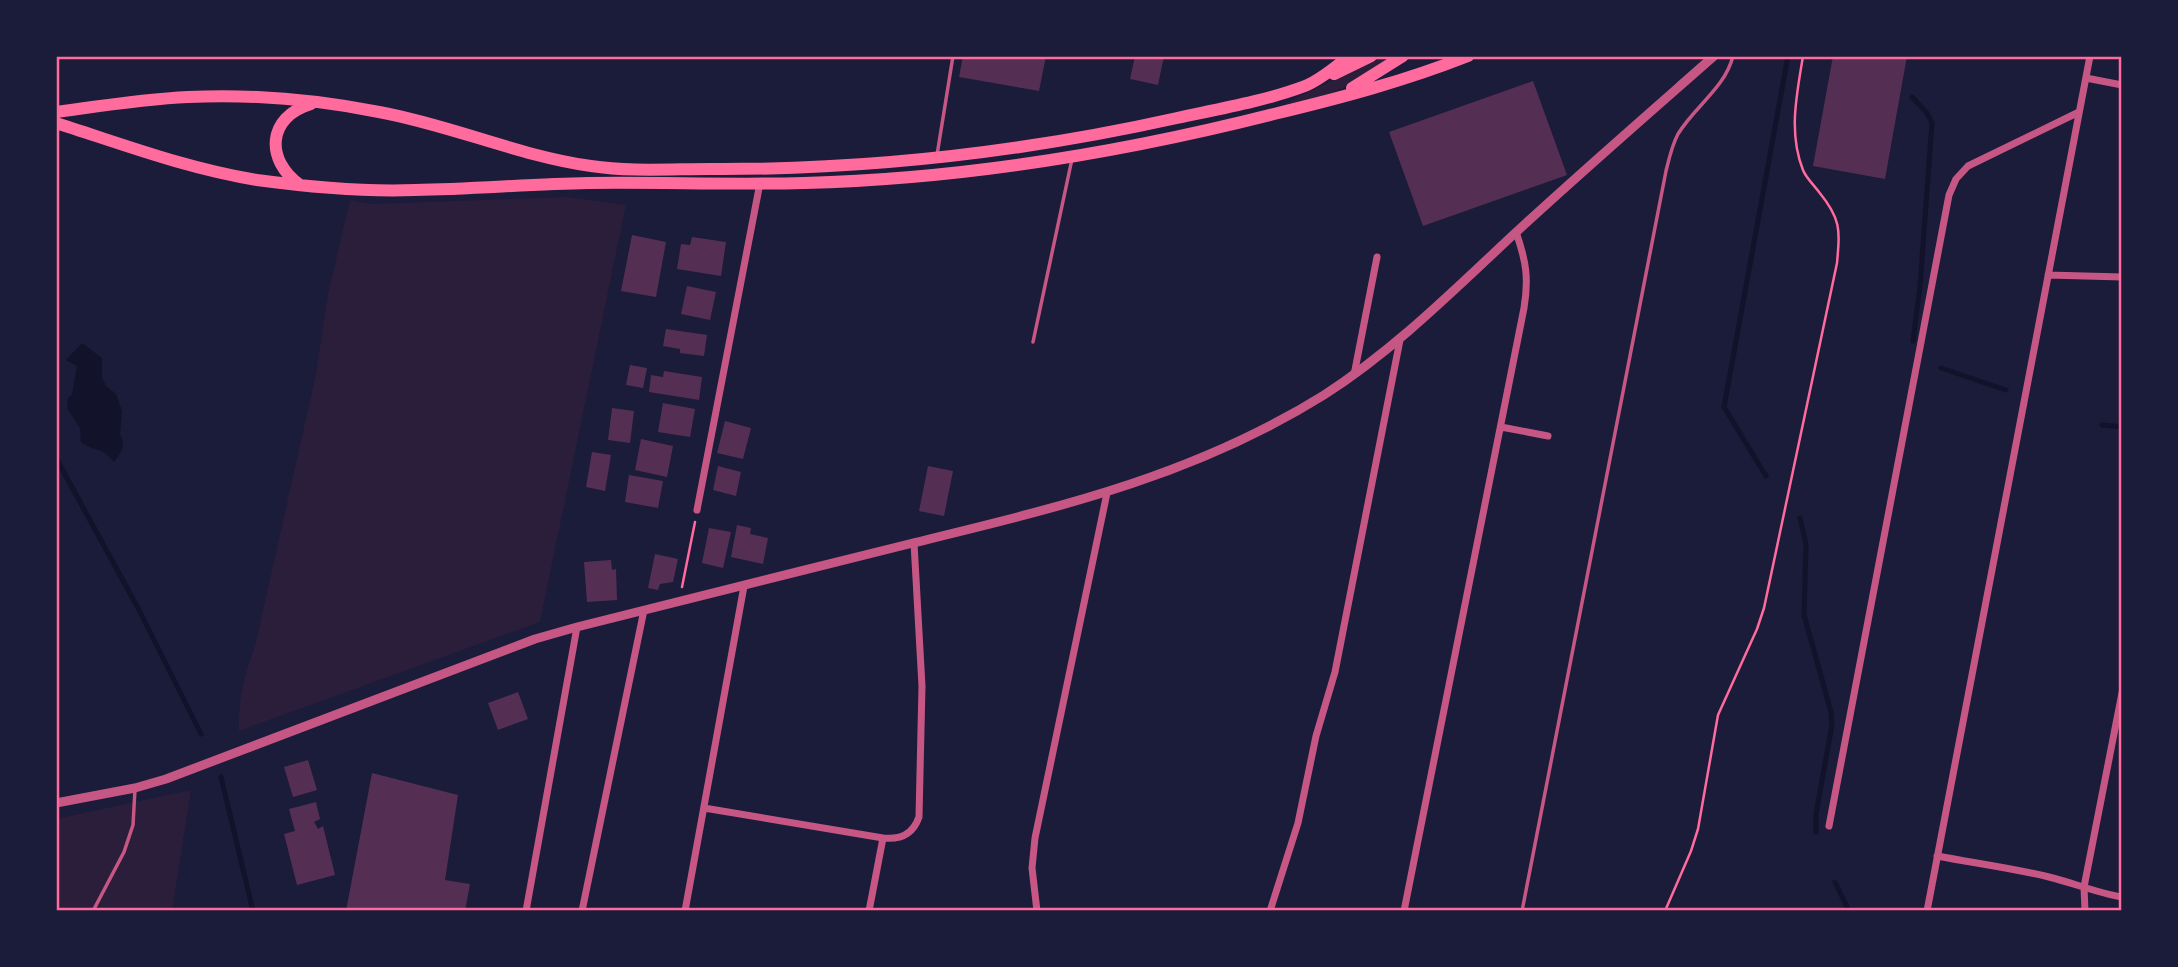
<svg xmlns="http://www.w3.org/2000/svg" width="2178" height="967" font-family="'Fira Sans Condensed',sans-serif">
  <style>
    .green { fill: #2a1e3b }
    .water { fill: #12122b }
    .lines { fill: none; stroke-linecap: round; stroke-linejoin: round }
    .stream { stroke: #12122b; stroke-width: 5 }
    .building { fill: #542f53 }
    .path { stroke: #ff6b9d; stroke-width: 2.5 }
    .service { stroke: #c65784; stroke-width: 3.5 }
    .minor { stroke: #c65784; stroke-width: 7 }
    .tertiary { stroke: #c65784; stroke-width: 9 }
    .primary { stroke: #ff6b9d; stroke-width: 12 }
    .neatline { fill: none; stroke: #ff6b9d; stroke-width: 2.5 }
  </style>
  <rect width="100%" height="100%" fill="#1b1b3a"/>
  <path class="green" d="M1382,56H1396L1351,84L1315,100L1284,104Z
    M568,197L626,205L540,622L239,731C238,700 244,675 255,646L316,374L328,294L350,200L371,204Z
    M191,790L172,911H56V819Z"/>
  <path class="water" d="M82,343L102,358V377L106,386L116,394L122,411L120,435C127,445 120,454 114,462C102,446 95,453 81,442L80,428L67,408L68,398L72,395L77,366L66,360Z"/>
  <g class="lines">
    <path class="stream" d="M1912,97L1927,113L1932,123L1920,286L1913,341
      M1941,368L2006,390
      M2102,425L2122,427
      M56,458L138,608L201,734
      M1766,476L1724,407L1788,56
      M1800,518L1806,544L1804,615L1831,712L1832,725L1816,814V832
      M221,777L253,911
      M1835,882L1849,911"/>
  </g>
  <path class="building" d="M963,56H1046L1039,91L959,77Z
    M1135,56H1164L1158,85L1130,79Z
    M1833,56H1907L1885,179L1813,166Z
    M1533,81L1567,175L1423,226L1389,132Z
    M632,235L666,242L656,297L621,291Z
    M692,237L726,242L721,276L677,269L681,244L690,245Z
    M687,286L716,292L710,320L681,314Z
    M666,329L707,335L704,356L680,353V349L663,346Z
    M630,365L647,368L643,388L626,385Z
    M664,371L702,377L699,400L649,392L651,375L663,377Z
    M663,403L695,409L690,437L658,432Z
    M612,408L634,411L630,443L608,440Z
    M725,421L751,428L743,459L717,453Z
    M641,439L673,446L667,477L635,470Z
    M592,452L611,455L605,491L586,487Z
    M718,466L741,472L736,496L713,490Z
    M928,466L953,471L944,516L919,511Z
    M629,475L663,481L658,508L625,502Z
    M737,525L751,528L750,534L768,538L763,564L731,557Z
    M709,528L731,532L723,568L702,563Z
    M655,554L678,559L673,582L660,584L658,590L648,588Z
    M611,560L612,570L616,569L617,600L587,602L584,562Z
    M518,692L528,719L498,730L488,703Z
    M308,760L317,790L293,797L284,767Z
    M372,773L458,795L445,880L470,884L465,911H346Z
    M316,802L320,819L314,822L318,829L323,826L335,875L297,885L284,834L295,831L289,809Z"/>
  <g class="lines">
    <path class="path" d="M682,587L695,522
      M1665,911L1691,851L1698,829L1718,715L1757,629L1764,608L1837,263C1840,229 1841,219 1819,192C1814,185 1806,178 1803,170C1788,132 1797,94 1803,56"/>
    <path class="service" d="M937,155L953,56
      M1033,342L1072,159
      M93,911L124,852L133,825L135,789
      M1522,911L1666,171C1669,159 1672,145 1678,134C1695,106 1725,88 1733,56"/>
    <path class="minor" d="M2086,78L2122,85
      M2048,275L2122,277
      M1354,375L1377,257
      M1501,427L1548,436
      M697,510L760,183
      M704,808L883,838
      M1829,826L1949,195L1956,179L1968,166L2079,112
      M1937,856C1974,863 2012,868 2049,877C2074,883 2097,893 2122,897
      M526,911L577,627
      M582,911L644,610
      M685,911L744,586
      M869,911L883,838C901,840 913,834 919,817L922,686L914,543
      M1037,911L1032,868L1035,838L1107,493
      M1270,911L1298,823L1316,736L1335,672L1400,340
      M1404,911L1524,308C1529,278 1526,261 1516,232
      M1927,911L2090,56
      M2085,911L2084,887L2122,693"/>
    <path class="tertiary" d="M56,803L135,788L166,779L535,639L577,627C689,598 801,571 913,543C1060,507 1194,476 1324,395C1394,350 1453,291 1513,235C1579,174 1647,115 1714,56"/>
    <path class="primary" d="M1334,74L1371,56
      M1352,88L1403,56
      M56,112C100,106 144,99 188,97C250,94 318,100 379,112C451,125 519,156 591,166C630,172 671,169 710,169C867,170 1024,152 1177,118C1219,109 1265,101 1305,86C1320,80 1337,66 1349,56
      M56,123C122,144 188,169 257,180C309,187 363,192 415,190C473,189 531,184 588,183C660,182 732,185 804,183C960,179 1124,152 1274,114C1340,98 1405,81 1468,56
      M300,185C265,160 267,117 311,104"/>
  </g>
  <rect width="2178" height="967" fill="none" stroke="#1b1b3a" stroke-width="116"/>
  <rect x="58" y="58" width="2062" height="851" class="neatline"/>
</svg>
